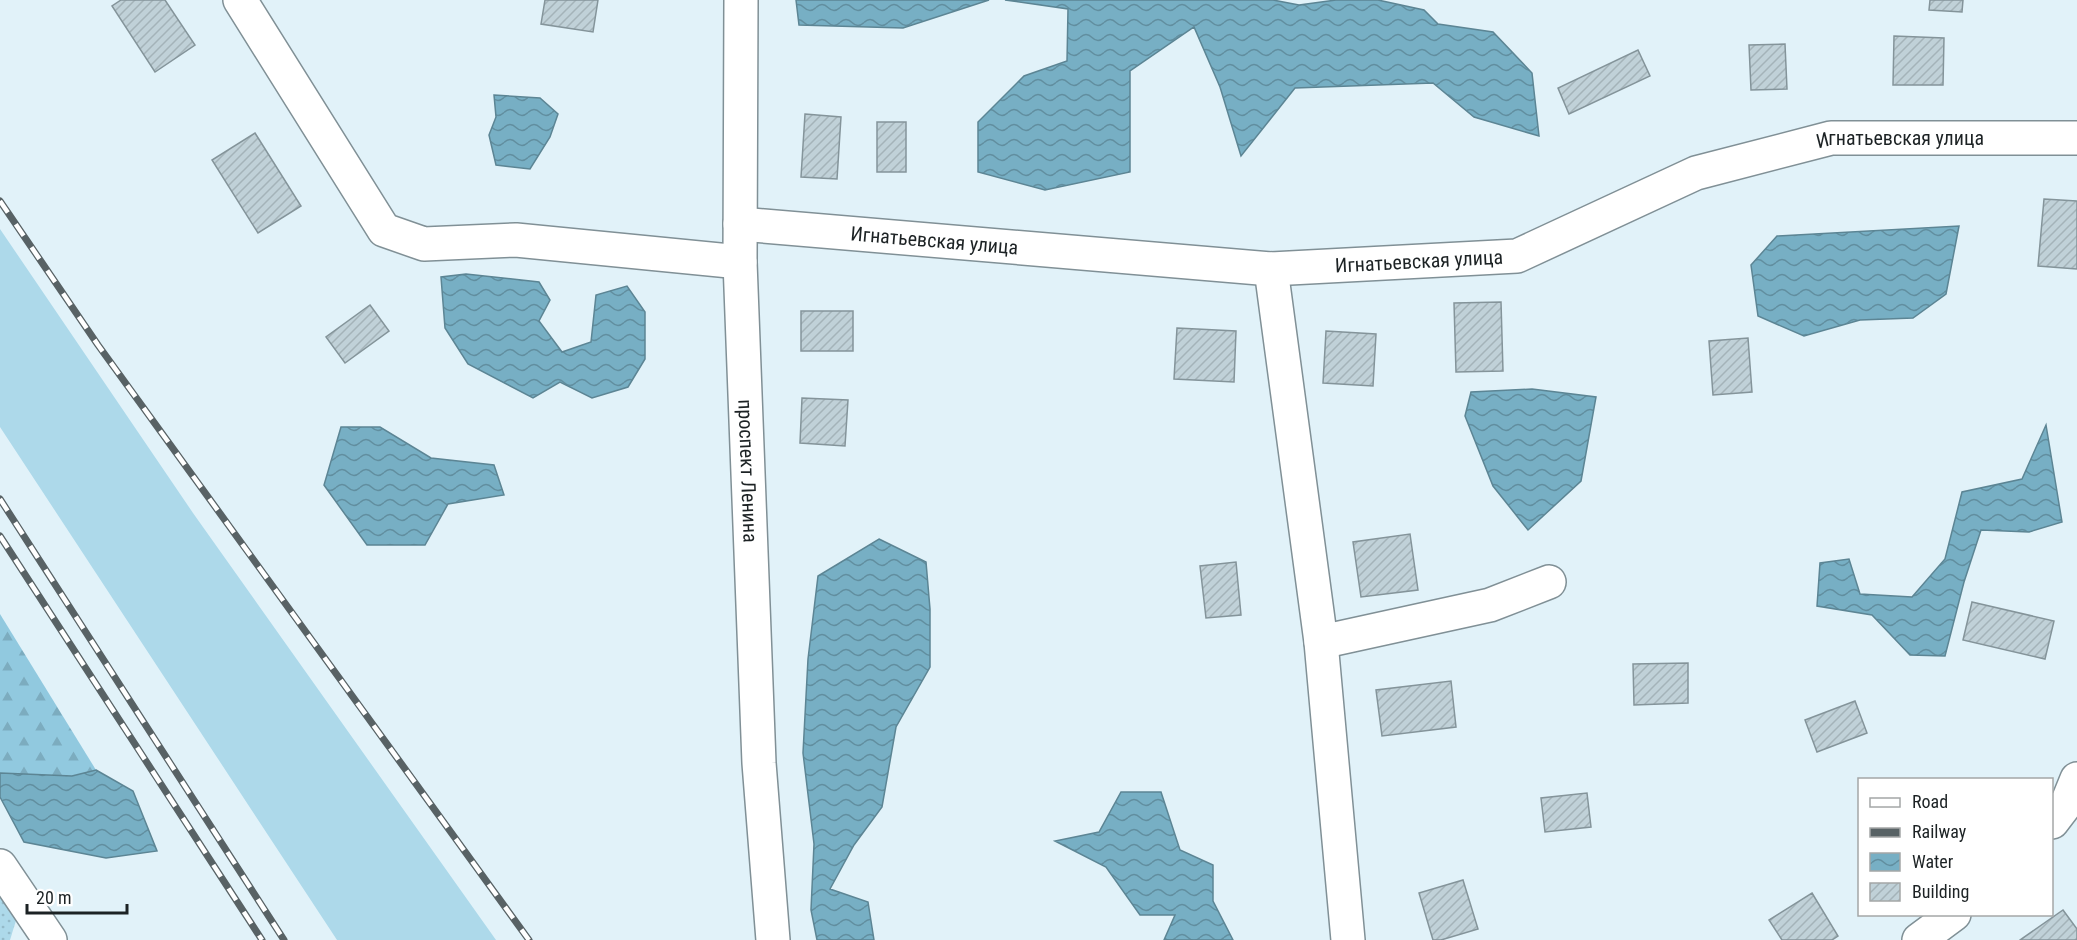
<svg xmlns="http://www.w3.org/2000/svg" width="2077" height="940" font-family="'Roboto Condensed',sans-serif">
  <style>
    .grass { fill: #add9ea }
    .forest { fill: url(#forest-firs) }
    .park { fill: url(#park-dots) }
    .water { fill: url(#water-waves); stroke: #5c8594; stroke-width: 1.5 }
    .building { fill: url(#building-hatch); stroke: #84949a; stroke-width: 1.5 }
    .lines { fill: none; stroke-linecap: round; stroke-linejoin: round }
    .minor-casing { stroke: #809096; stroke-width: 36 }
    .minor { stroke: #fff; stroke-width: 33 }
    .rail-casing { stroke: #586265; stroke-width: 7 }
    .rail { stroke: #fff; stroke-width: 4.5; stroke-dasharray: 14; stroke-linecap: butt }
    .labels { text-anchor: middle; stroke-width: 6; stroke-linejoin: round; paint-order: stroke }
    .street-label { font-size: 20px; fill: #1c2224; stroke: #fff }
  </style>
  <defs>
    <pattern id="forest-firs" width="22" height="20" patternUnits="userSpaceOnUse" patternTransform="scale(1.5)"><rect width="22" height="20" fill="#91c9df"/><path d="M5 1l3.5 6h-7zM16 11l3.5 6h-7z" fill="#7cacbf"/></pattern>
    <pattern id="park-dots" width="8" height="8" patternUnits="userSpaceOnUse" patternTransform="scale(1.5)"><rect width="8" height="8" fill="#add9ea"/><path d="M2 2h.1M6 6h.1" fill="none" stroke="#94bac9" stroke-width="1.8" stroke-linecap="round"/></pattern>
    <pattern id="water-waves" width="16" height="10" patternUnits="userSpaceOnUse" patternTransform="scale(1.5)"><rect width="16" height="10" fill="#77afc4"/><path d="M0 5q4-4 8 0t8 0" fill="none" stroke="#618e9f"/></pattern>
    <pattern id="building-hatch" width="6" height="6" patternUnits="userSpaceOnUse" patternTransform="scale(1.5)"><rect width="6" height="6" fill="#c0d1d8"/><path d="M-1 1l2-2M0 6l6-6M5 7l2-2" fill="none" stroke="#a4b3b9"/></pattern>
  </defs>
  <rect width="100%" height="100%" fill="#e1f2f9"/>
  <path class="grass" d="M0,229L193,513L496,940H337L0,427Z"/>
  <path class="forest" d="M0,614L96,770L72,776L0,773Z"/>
  <path class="park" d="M0,888L18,914L10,940H0Z"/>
  <path class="water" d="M796,0H989L903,28L799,25Z
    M1005,0H1273L1299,5L1336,0H1378L1424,10L1438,24L1493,32L1532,73L1539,136L1474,117L1433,83L1295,88L1241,156L1220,87L1194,27L1130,71V172L1045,190L978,172V122L1024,76L1067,61L1068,9Z
    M494,95L540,98L558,114L550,137L530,169L496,165L489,135L496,117Z
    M1959,226L1946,294L1913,318L1860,320L1804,336L1758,316L1751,265L1777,236Z
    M466,274L539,282L550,300L539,321L562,352L591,342L596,295L627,286L645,312V359L628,387L592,398L560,382L533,398L468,364L445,328L441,277Z
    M1532,389L1596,397L1581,481L1528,530L1493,486L1465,416L1471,392Z
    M2046,425L2062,522L2029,532L1981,530L1964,582L1945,656L1910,655L1872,615L1817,606L1820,563L1849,559L1860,594L1912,597L1945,559L1962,492L2022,479Z
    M341,427H380L431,458L494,465L504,495L448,504L425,545H367L324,485Z
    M879,539L926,562L930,609V667L896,727L882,807L854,845L830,889L868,902L874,940H817L811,910L814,844L803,753L808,659L818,576Z
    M96,770L133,791L157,851L106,858L24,842L0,797V773L72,776Z
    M1121,792H1161L1180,850L1213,865V901L1233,940H1164L1175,915H1140L1106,867L1055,841L1099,832Z"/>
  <path class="building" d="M121,0H165L195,45L155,72L112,6Z
    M545,0H598L593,32L541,24Z
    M1930,0H1963L1962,12L1929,10Z
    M1894,36L1944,38L1943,85H1893Z
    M1785,44L1787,89L1751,90L1749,45Z
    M1638,50L1650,76L1569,114L1558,88Z
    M805,114L841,117L837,179L801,177Z
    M877,122H906V172H877Z
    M255,133L301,206L258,233L212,160Z
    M2044,199L2077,201V269L2038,266Z
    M1501,302L1503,371L1456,372L1454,303Z
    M370,305L389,331L345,363L326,337Z
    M801,311H853V351H801Z
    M1177,328L1236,331L1234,382L1174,379Z
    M1326,331L1376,334L1373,386L1323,383Z
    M1748,338L1752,392L1713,395L1709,341Z
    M802,398L848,400L845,446L800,443Z
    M1410,534L1418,590L1361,597L1353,542Z
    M1236,562L1241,615L1206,618L1200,566Z
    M1972,602L2054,621L2045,659L1963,640Z
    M1688,663V703L1634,705L1633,664Z
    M1451,681L1456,727L1382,736L1376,690Z
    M1855,701L1867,733L1817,752L1805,720Z
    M1587,793L1591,827L1545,832L1541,798Z
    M1463,880L1478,929L1441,940H1433L1419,893Z
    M1812,893L1838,936L1832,940H1782L1769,920Z
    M2063,910L2077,929V940H2020Z"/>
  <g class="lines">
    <defs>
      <g id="minor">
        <path d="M240,0L384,230L424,244L516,240L740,262"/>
        <path id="s1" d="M741,0L740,262L759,763L773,940"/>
        <path id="s2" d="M740,224L1271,269L1517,256L1696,173L1831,138H2077"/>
        <path d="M1271,269L1321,642L1348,940"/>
        <path d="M1321,642L1490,605L1549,582"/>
        <path d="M2052,822L2068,801L2077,779"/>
        <path d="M0,866L50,940"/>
        <path d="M1919,940L1954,914"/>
      </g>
    </defs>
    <use href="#minor" class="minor-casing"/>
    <use href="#minor" class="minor"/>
    <defs>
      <path id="rail" d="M0,201L98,345L529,940
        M0,499L284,940
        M0,536L262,940"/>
    </defs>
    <use href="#rail" class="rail-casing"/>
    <use href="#rail" class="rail"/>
  </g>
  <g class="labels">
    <g class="street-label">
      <text dy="7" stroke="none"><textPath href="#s2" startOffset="1185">Игнатьевская улица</textPath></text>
      <text dy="7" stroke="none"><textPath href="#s2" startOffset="195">Игнатьевская улица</textPath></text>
      <text dy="7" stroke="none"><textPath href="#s2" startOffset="681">Игнатьевская улица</textPath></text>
      <text dy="7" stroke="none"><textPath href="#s1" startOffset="471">проспект Ленина</textPath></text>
    </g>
  </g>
  <rect x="1858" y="778" width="195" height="138" fill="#ffffff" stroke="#a4a7a7" stroke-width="1.5"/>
  <rect x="1870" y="798" width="30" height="9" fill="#ffffff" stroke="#a4a7a7" stroke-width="1.5"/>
  <text x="1912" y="808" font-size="18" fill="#1c2224">Road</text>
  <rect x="1870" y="828" width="30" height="9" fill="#586265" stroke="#a4a7a7" stroke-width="1.5"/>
  <text x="1912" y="838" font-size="18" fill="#1c2224">Railway</text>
  <rect x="1870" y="853" width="30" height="18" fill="url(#water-waves)" stroke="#a4a7a7" stroke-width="1.5"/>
  <text x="1912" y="868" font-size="18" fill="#1c2224">Water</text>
  <rect x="1870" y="883" width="30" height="18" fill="url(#building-hatch)" stroke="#a4a7a7" stroke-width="1.5"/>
  <text x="1912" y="898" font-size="18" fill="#1c2224">Building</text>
  <path d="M27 904v9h100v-9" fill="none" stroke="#1c2224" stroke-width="3"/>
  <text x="36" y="904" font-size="18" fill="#1c2224" stroke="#ffffff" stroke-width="4.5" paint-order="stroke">20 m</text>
</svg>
